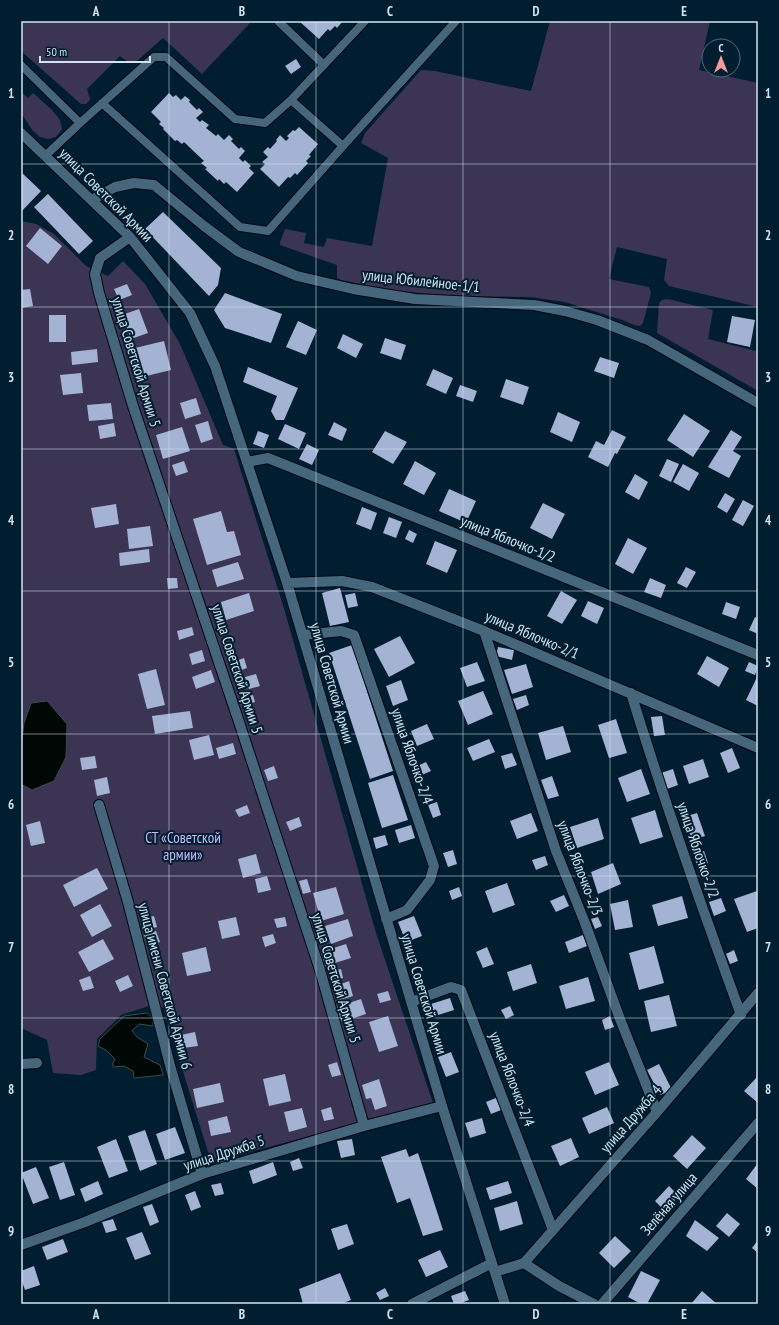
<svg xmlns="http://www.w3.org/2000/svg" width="779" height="1325" font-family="'PT Sans Narrow',sans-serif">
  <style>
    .green { fill: #3b3453 }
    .water { fill: #000805; stroke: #3f4a4b }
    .building { fill: #a4b3d4 }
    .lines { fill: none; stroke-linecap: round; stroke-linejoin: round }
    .lane-casing { stroke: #000713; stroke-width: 10 }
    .street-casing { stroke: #000713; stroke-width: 12 }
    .lane { stroke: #46667b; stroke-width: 8 }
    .street { stroke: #46667b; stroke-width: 10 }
    .grid { fill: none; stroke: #d2e3ef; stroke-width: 1; stroke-opacity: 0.55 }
    .labels { text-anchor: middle; stroke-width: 4; stroke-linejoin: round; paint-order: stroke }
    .street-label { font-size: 15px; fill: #d2e3ef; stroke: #001e30 }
    .park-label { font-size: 15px; fill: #c9bafd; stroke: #001e30 }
    .neatline { fill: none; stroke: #d2e3ef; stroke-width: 1.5 }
    .grid-label { font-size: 13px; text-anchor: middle; font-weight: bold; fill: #d2e3ef }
  </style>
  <rect width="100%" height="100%" fill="#001e30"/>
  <path class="green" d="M21,21H252L202,74L163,38L137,61L132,63L128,62L120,56L87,89L90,99L89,101L86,104H81L21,51Z
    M550,21H710L699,70L758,83V307L669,286L664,280L667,259L617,247L609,279L649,287L651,293L643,323L640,326L634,325L622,320L565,302L530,297L447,296L389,290L341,280L337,278V265L280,245V242L285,229L306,233L304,243L324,247L327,238L372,246L388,158L361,143L365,133L421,70L435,71L531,91Z
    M21,92L28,98L33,93L52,110L60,120L62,129L56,137L48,139L40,137L33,131L21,113Z
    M21,221L36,224L54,234L86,266L108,276L123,261L145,284L180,344L223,445L234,449L283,605L376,933L433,1103L217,1161L208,1152L163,1007L149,1006L121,1015L97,1039L96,1070L81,1075L53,1073L47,1040L21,1028Z
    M668,299L713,310L708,339L756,351L758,345V391L657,333L659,303L662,300Z"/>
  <path class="water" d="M47,701L67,724L66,757L54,781L32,790L21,784V748L24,723L31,703Z
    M147,1013L153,1018V1026L139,1024L132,1031L137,1037L148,1044L144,1057L160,1065L163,1075L134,1078L133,1071L124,1066L113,1067V1063L115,1059L107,1051L98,1046L100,1039L124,1016Z"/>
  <path class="building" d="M299,21H343L337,28L335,26L330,31L328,29L319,39Z
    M296,59L301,67L291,74L285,66Z
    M169,93L173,97L176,95L181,100L185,96L190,100L189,102L197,110L199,108L203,112L196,118L200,122L202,120L209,125L206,128L216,136L218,134L224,140L229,135L233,139L231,141L239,149L241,147L245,151L239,158L243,162L245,160L251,166L249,168L254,173L237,192L226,182L224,184L219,179L218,181L205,169L207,168L201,163L204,161L184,142L182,144L177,140L175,141L163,129L164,128L159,124L161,122L151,112Z
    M299,127L318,144L309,155L311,156L306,161L308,163L297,175L295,173L290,178L288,177L279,187L260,169L265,164L262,162L268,157L263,152L268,147L270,149L277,141L276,140L280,135L286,141L289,138L287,136L293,130L295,131Z
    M21,172L41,191L21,212Z
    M48,194L93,241L79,254L34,207Z
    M163,212L221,268L218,285L209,296L145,229Z
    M40,228L62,246L48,264L26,246Z
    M127,284L132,295L119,300L114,289Z
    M30,289L33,306L21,308V290Z
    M225,293L282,314L271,343L225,328L214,310Z
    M139,309L148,333L131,339L122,315Z
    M49,315H66V342H49Z
    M732,316L755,320L750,347L727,342Z
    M298,321L317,330L306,355L286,347Z
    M343,334L363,344L356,358L337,348Z
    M385,338L406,345L401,360L380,353Z
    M164,341L171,370L138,378L131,349Z
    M97,349L98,362L72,365L71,352Z
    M600,357L619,363L614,378L594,371Z
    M248,367L298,388L284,420H276L271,411L277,396L243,382Z
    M433,369L453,378L446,394L426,385Z
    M81,373L83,393L63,395L60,375Z
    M506,379L529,387L523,405L500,397Z
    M460,385L477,391L473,402L456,396Z
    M196,398L201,414L185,419L180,403Z
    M111,403L113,419L89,421L87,405Z
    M558,412L580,422L572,442L550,432Z
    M684,414L710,431L693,457L667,440Z
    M208,421L213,439L201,443L195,425Z
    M334,422L347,429L342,441L328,435Z
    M114,423L116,436L100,439L98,426Z
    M285,424L306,433L299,449L278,439Z
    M182,427L190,451L163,459L156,435Z
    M612,430L626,437L617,454L615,453L608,467L588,457L596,441L604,445Z
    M731,430L742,437L733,451L741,456L729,478L708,467Z
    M258,431L269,435L264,448L253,444Z
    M385,431L407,442L393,464L372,452Z
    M307,444L319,450L312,465L299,459Z
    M667,459L679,464L671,482L659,476Z
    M184,461L188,472L176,476L172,465Z
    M415,461L436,473L424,495L403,484Z
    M683,464L699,473L689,491L673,482Z
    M635,474L648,482L639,500L625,492Z
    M449,489L476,501L466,523L439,511Z
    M725,493L735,499L727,513L717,507Z
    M743,500L754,506L743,526L732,520Z
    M543,503L565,514L552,539L530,528Z
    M116,504L119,524L95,528L91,508Z
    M362,507L377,513L371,530L356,524Z
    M221,511L227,532L234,531L241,555L207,565L193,519Z
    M389,517L402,522L396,538L383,533Z
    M150,526L153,546L129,549L127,529Z
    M409,530L417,534L413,543L405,539Z
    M628,538L647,548L633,574L615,564Z
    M435,541L457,550L447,573L426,564Z
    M149,549L150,562L120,566L119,553Z
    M238,562L244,579L217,587L212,570Z
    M686,567L696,572L687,588L677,583Z
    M167,578H177L178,588L168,589Z
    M650,578L666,585L661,598L644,592Z
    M340,588L349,622L330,626L322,593Z
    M561,591L577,600L562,624L547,616Z
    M249,593L254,611L226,620L221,602Z
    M355,593L358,606L348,608L345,595Z
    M588,601L604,608L597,624L581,616Z
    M726,602L740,607L736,619L722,614Z
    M755,617L758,619V634L749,630Z
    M192,627L194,635L179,640L177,631Z
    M400,636L415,663L389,677L374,649Z
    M352,645L393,771L370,779L329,653Z
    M498,647L514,650L512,660L496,656Z
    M202,650L205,661L192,665L189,654Z
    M707,656L729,668L719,687L697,674Z
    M244,658L247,668L236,672L233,662Z
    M477,662L485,681L467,687L460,668Z
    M749,662L758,666L755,675L745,671Z
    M526,664L533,687L512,694L504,670Z
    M156,669L165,705L147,709L138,674Z
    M211,670L215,682L196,689L192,677Z
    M256,674L260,686L249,689L245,677Z
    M758,675V706L746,700Z
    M401,680L408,700L393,706L386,686Z
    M483,691L493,714L468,725L458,701Z
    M253,695L255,702L242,706L239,698Z
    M526,695L529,705L517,710L513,699Z
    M190,711L193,728L155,734L152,716Z
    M662,716L665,735L654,736L651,717Z
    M616,719L627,753L609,758L598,725Z
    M427,724L434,739L417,746L411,731Z
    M563,726L571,752L546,760L538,733Z
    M209,735L214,755L194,760L189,740Z
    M489,739L495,752L473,761L467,748Z
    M233,743L236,754L219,759L216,748Z
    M732,748L740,768L728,773L720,753Z
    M512,753L517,765L505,769L501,756Z
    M95,756L97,768L82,770L80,758Z
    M703,759L709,777L689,784L683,766Z
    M426,762L431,771L417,777L413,768Z
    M274,766L278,778L268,781L264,770Z
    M641,769L650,794L627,802L618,778Z
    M673,769L678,785L667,789L661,773Z
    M393,775L408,820L382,828L368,783Z
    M552,776L559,796L548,799L541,780Z
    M107,777L110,793L97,796L94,780Z
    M437,802L441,815L433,818L428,805Z
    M247,805L250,813L239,817L235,810Z
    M655,810L663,837L640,844L631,818Z
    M531,813L538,831L517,839L510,821Z
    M697,813L705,836L692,840L684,817Z
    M299,817L302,826L290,831L286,822Z
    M598,818L604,839L577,848L570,827Z
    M40,821L45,843L31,846L26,825Z
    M411,825L415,838L399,843L395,830Z
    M385,835L388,845L376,849L373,838Z
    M453,850L457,864L448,867L443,853Z
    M704,851L708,863L697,866L694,854Z
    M256,854L261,873L243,878L238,859Z
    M545,856L548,865L536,870L532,860Z
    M613,863L621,884L598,894L591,872Z
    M97,868L108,889L74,907L63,885Z
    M267,876L271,890L258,893L255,879Z
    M307,879L311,892L303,894L299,881Z
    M507,883L515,905L493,913L485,891Z
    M336,887L344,914L321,921L313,893Z
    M459,887L462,896L452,900L449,891Z
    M757,891L758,895V928L747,932L734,899Z
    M564,895L569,906L556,912L550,901Z
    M682,896L688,918L658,926L652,905Z
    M721,898L726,911L714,916L709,902Z
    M628,900L633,927L615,930L610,904Z
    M100,904L112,926L92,937L80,915Z
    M154,916L157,927L144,931L141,919Z
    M414,916L422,936L406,942L398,922Z
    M236,917L240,935L222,939L218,921Z
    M285,917L287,926L277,928L274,919Z
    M598,917L602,926L595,929L591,919Z
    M348,919L353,936L331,944L325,926Z
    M156,931L160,942L148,946L144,935Z
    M273,934L276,943L265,947L262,937Z
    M583,935L587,946L569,953L565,942Z
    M103,939L114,959L89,972L78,952Z
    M346,944L351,958L325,966L321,952Z
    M654,946L664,983L639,990L629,953Z
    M206,947L211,971L187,976L182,953Z
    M487,947L494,964L483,968L476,952Z
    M734,950L738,961L730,964L726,954Z
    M531,964L537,983L513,991L507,972Z
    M341,969L343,978L331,981L328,972Z
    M128,975L133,986L120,992L115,981Z
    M90,976L94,988L83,991L79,980Z
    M588,977L595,1001L566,1009L559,986Z
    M349,981L353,996L337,1001L333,987Z
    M388,991L391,1000L380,1003L377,994Z
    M669,995L677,1026L651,1032L644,1001Z
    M450,998L454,1010L435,1016L431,1004Z
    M361,999L366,1014L342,1022L337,1007Z
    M510,1006L514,1015L506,1019L501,1010Z
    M388,1016L398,1046L379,1052L369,1022Z
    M610,1016L614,1027L605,1030L602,1020Z
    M195,1032L198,1046L183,1048L181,1035Z
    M451,1052L459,1072L446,1077L438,1057Z
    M337,1062L341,1075L332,1077L328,1065Z
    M609,1062L619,1085L595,1095L585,1072Z
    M659,1064L672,1090L660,1095L647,1070Z
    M285,1074L291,1101L269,1106L263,1079Z
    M758,1076V1103L744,1091Z
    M379,1079L387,1106L375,1110L371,1098L366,1099L362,1085Z
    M220,1083L224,1102L197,1108L193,1089Z
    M496,1098L501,1110L491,1114L486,1102Z
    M331,1107L334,1119L324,1121L321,1110Z
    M607,1107L614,1123L589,1134L582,1118Z
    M302,1108L307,1127L289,1132L284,1112Z
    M227,1116L231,1132L211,1136L208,1121Z
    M482,1118L486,1133L470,1138L465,1123Z
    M175,1127L185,1153L165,1160L156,1134Z
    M145,1130L157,1164L140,1171L128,1136Z
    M692,1135L706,1148L687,1169L673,1156Z
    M571,1138L579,1157L560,1166L551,1146Z
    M116,1139L128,1171L109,1178L97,1147Z
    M352,1139L355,1155L341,1158L337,1141Z
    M406,1149L409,1157L418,1153L443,1230L423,1236L410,1198L397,1203L381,1157Z
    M299,1158L303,1168L293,1171L290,1162Z
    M64,1162L75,1195L60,1200L49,1167Z
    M273,1162L277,1175L253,1184L249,1171Z
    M758,1163V1189L746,1179Z
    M36,1167L49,1198L33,1204L21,1173Z
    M98,1181L103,1194L85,1202L80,1189Z
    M508,1181L512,1193L490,1200L486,1188Z
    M221,1183L224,1194L215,1196L211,1185Z
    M669,1186L679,1196L665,1211L655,1201Z
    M195,1191L201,1207L191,1211L185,1195Z
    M517,1201L523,1224L500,1231L494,1208Z
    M152,1204L159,1222L150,1226L143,1207Z
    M727,1213L740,1224L729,1237L716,1226Z
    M113,1219L117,1230L106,1233L102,1222Z
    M695,1220L719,1238L707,1251L686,1236Z
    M347,1224L354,1244L338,1250L331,1229Z
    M142,1232L151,1254L135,1260L126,1238Z
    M615,1236L631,1251L614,1268L599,1253Z
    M63,1239L68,1252L47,1260L42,1247Z
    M758,1240V1253L752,1248Z
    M440,1250L448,1267L426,1277L418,1260Z
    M34,1266L40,1285L25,1290L21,1279V1271Z
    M641,1271L660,1280L647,1304H641L628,1297Z
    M340,1273L351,1300L341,1304H303L299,1289Z
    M385,1288L389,1296L380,1300L376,1293Z
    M465,1291L469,1300L458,1304H454L451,1296Z
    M702,1291L717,1304H691Z"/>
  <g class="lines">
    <defs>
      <path id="lane" d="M278,21L324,65
        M21,65L80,123
        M291,100L343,146
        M102,103L240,227L268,231L343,146L456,21
        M45,156L80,123L154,57H166L235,119L265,123L291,100L365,21"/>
      <path id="street" d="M21,133L130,237L190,313L215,366L287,583L442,1106L505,1304
        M92,200L115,187L134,183L154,185L204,226L239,252L297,276L353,289L415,299L534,305L565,311L597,320L648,340L758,403
        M130,237L100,258L95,274L99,293L133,406L240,725L320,970L364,1126
        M247,462L268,458L758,655
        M287,583L342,581L372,587L484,631L758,748
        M484,631L556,851L585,923L620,1019L657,1112
        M303,635L341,631L354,635L434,866L430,880L407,910L386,919
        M631,693C664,802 702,908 741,1015
        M99,805L128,902L171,1069L202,1174
        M411,1002L451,987L461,990L553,1230
        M21,1064L37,1063
        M21,1245L85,1222L202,1174L364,1126L442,1106
        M524,1263L657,1112L758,993
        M495,1272L524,1263L559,1286L594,1304
        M412,1304L492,1263
        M602,1304L758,1123"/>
    </defs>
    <use href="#lane" class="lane-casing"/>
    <use href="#street" class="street-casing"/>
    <use href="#lane" class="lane"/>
    <use href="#street" class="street"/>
  </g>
  <path class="grid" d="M169,21V1304M316,21V1304M463,21V1304M610,21V1304M21,164H758M21,307H758M21,449H758M21,591H758M21,734H758M21,876H758M21,1018H758M21,1161H758"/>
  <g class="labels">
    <g class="street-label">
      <text transform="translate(106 195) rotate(45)" y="5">улица Советской Армии</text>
      <text transform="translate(421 281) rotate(6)" y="5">улица Юбилейное-1/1</text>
      <text transform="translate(136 362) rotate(73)" y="5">улица Советской Армии 5</text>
      <text transform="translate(508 539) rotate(22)" y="5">улица Яблочко-1/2</text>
      <text transform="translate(532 635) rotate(23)" y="5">улица Яблочко-2/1</text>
      <text transform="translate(237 669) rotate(72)" y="5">улица Советской Армии 5</text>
      <text transform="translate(332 683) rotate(74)" y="5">улица Советской Армии</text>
      <text transform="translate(412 756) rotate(71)" y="5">улица Яблочко-2/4</text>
      <text transform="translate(698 850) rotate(71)" y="5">улица Яблочко-2/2</text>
      <text transform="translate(580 868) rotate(69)" y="5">улица Яблочко-2/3</text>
      <text transform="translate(336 978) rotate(73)" y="5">улица Советской Армии 5</text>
      <text transform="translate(165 986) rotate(75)" y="5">улица имени Советской Армии 6</text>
      <text transform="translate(424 994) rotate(73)" y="5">улица Советской Армии</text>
      <text transform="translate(512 1079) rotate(69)" y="5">улица Яблочко-2/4</text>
      <text transform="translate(631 1119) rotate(-49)" y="5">улица Дружба 4</text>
      <text transform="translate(224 1153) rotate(-18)" y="5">улица Дружба 5</text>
      <text transform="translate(669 1204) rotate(-49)" y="5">Зелёная улица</text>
    </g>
    <g class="park-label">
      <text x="183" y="843">СТ «Советской<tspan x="183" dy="17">армии»</tspan></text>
    </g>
  </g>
  <rect width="779" height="1325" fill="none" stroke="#001e30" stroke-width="44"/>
  <g transform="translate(721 58)"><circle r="19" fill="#001e30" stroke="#546d7c"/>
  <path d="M0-3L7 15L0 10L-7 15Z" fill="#f59b9a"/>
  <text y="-6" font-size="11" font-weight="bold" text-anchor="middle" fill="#d2e3ef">С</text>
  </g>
  <path d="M40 56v6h110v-6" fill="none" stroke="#d2e3ef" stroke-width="2"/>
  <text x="46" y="56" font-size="12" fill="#d2e3ef" stroke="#001e30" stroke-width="3" paint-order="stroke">50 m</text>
  <rect x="22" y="22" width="735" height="1281" class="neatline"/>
  <g class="grid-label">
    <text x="96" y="16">A</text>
    <text x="242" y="16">B</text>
    <text x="390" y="16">C</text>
    <text x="536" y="16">D</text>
    <text x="684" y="16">E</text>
    <text x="11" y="98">1</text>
    <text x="768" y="98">1</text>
    <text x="11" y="240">2</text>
    <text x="768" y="240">2</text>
    <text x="11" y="382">3</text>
    <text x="768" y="382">3</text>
    <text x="11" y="525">4</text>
    <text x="768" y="525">4</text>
    <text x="11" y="667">5</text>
    <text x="768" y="667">5</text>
    <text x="11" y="809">6</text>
    <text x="768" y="809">6</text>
    <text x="11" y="952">7</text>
    <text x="768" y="952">7</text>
    <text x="11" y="1094">8</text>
    <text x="768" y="1094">8</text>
    <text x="11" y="1236">9</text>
    <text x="768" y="1236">9</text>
    <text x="96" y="1319">A</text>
    <text x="242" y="1319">B</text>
    <text x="390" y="1319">C</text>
    <text x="536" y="1319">D</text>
    <text x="684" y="1319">E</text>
  </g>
</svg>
